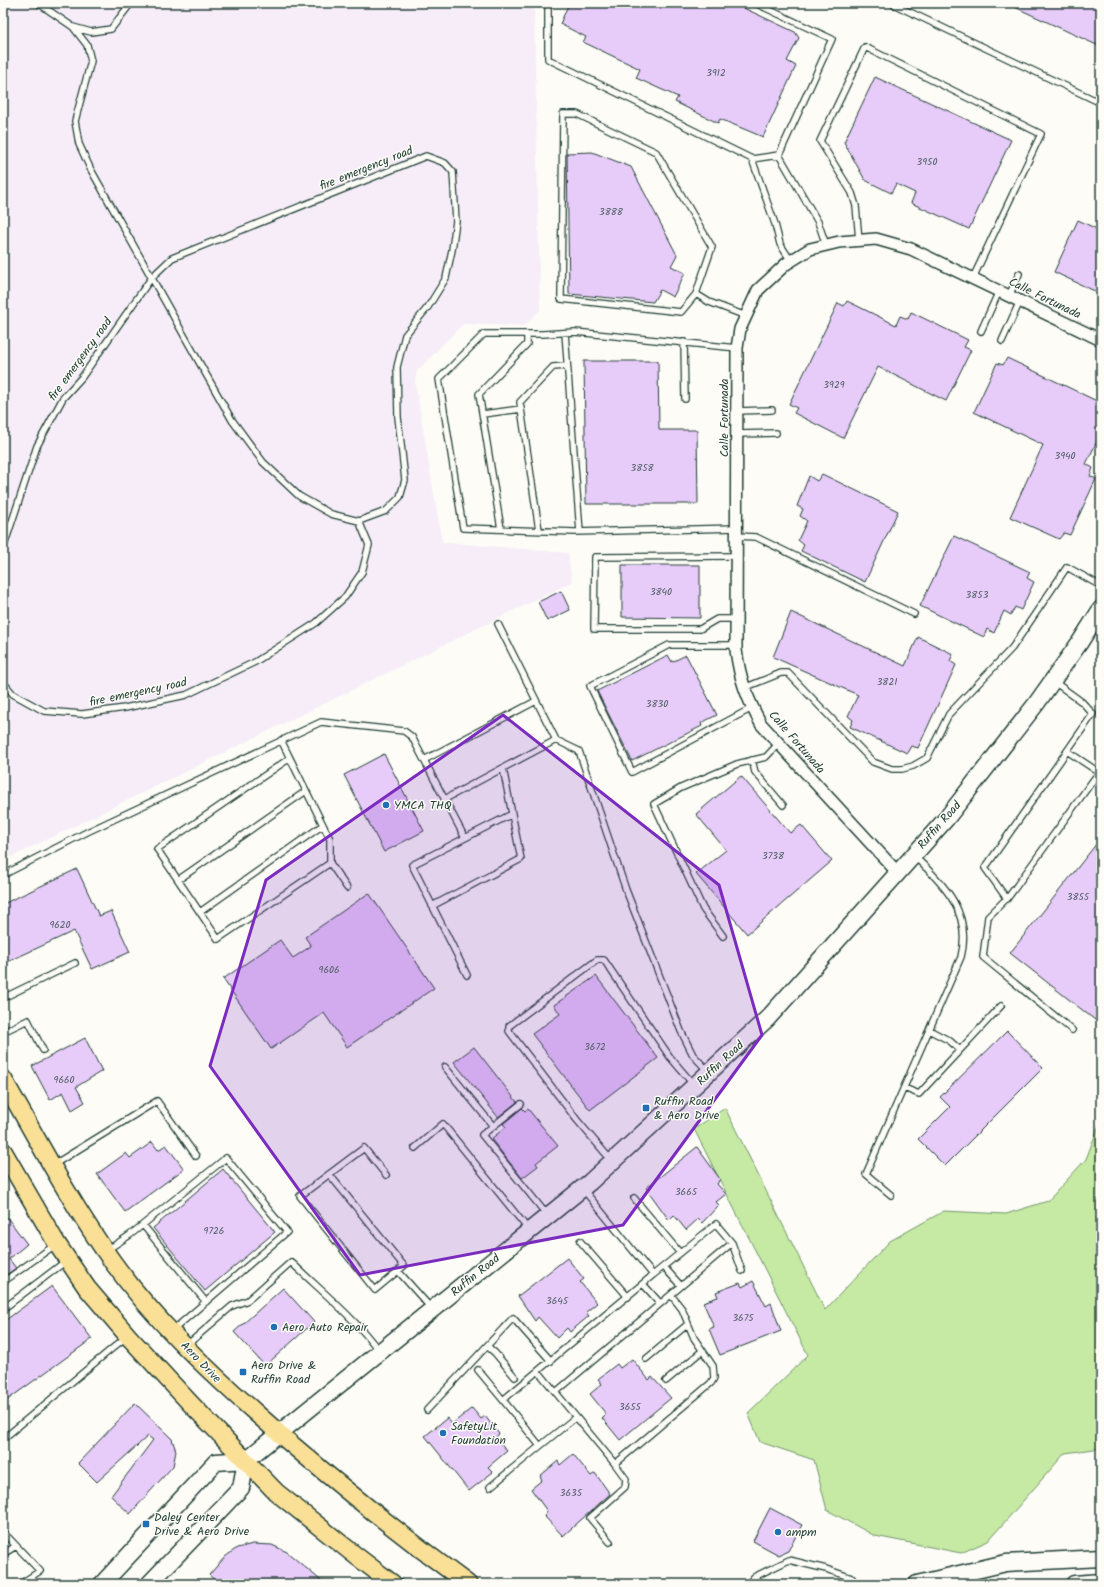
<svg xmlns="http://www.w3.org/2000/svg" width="1104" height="1587" font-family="Kalam,sans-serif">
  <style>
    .built { fill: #f6edf8 }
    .green { fill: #c6eaa4; stroke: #72946c }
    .building { fill: #e7cbf9; stroke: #1f3d34 }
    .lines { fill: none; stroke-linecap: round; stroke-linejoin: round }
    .lane-casing { stroke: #1f3d34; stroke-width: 8 }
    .street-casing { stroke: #1f3d34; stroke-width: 14 }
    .secondary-casing { stroke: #1f3d34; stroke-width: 19 }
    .primary-casing { stroke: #1f3d34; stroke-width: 20 }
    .lane { stroke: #fdfcf7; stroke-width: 5.5 }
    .street { stroke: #fdfcf7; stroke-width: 11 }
    .secondary { stroke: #fdfcf7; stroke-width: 16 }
    .primary { stroke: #fadf96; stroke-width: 17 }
    .marked { fill: #7b2cbf; fill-opacity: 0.2; stroke: #7b2cbf; stroke-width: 3; stroke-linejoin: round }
    .poi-dot { fill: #1f6fb2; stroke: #fdfcf7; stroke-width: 1.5 }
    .labels { text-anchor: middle; stroke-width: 3; stroke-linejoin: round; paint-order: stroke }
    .number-label { font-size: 10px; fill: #516065 }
    .street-label { font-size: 12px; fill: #1f3d34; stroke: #fdfcf7 }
    .poi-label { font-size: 12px; fill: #1f3d34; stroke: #fdfcf7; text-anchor: start }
  </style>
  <rect width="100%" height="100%" fill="#fdfcf7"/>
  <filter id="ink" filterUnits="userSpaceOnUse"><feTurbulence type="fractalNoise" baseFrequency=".025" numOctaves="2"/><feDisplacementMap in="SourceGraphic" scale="8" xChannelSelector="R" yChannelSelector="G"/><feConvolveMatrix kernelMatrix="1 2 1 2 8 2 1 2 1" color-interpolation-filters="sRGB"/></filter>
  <g filter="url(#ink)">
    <path class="built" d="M3,3H534L540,310L524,326L463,324L417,371L415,381L442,542L568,553L572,582L3,861Z"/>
    <path class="green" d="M725,1108L825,1310L890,1241L944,1211L1006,1214L1048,1201L1086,1159L1101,1120V1448L1065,1453L988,1541L961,1553L875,1536L827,1510L814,1460L760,1442L748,1413L808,1355L694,1129Z"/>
    <path class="building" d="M569,3H733L795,32L799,38L787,61L796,66L763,137L720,119L718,123L675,102L678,97L636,78L640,69L583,42L586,37L560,24Z
      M1006,3H1101V47Z
      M875,77L1011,140L969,229L911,203L915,193L896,184L891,193L865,180L844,142Z
      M592,152L631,167L677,255L671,266L685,273L673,297L660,290L653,302L569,294L567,153Z
      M1078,220L1101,231V294L1054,272Z
      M847,301L896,325L900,316L908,319L911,312L968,340L964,347L971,350L946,401L878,367L843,438L794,413L797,408L789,404L838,303L844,306Z
      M1007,358L1101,403V433L1086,464L1093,468L1090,476L1096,479L1070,535L1064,533L1059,539L1010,517L1043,445L974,412L997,363L1003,365Z
      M584,361H658L659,430H697L698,504H586Z
      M822,474L898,511L865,582L801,551L804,545L798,540L807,521L800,516L803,509L797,506L809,476L817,481Z
      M954,536L1030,572L1027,578L1034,582L1021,610L1015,607L1011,615L1004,611L994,633L987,629L984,637L920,606Z
      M622,565H700V618L622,617Z
      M561,591L570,610L547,621L538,602Z
      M791,612L905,666L918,637L953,654L950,661L956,665L918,748L911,746L907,753L850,727L853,720L848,716L858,695L773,657Z
      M668,655L672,662L686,655L717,715L701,723L702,726L632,761L597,691Z
      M384,754L424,831L384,852L344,775Z
      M741,776L790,833L801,825L832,861L747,934L696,874L726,850L696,814Z
      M1101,838V1011L1095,1020L1010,953Z
      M77,869L99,916L111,911L130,952L92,969L74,931L3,964V904Z
      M369,893L434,988L347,1047L324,1013L271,1049L223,979L280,940L293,958L311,946L305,937Z
      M596,976L658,1058L590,1110L532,1034L560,1014L554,1005Z
      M1007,1031L1043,1068L945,1166L918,1139L950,1107L940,1097Z
      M85,1038L102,1071L76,1087L85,1102L72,1110L63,1092L50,1100L32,1066Z
      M474,1047L517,1102L498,1117L454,1062Z
      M522,1108L525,1111L528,1109L558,1146L536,1163L538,1166L522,1178L491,1139L506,1127L503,1124Z
      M152,1142L158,1150L166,1145L184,1169L125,1212L97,1174L126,1153L130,1158Z
      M697,1147L720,1179L717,1184L726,1194L716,1202L719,1205L702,1223L698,1219L686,1230L674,1215L669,1220L646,1188Z
      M223,1169L275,1232L205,1291L153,1228Z
      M3,1212L27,1244L9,1259L16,1268L3,1277Z
      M567,1258L584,1279L580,1282L597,1303L586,1312L589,1316L570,1332L567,1328L557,1338L538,1317L535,1321L518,1296Z
      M753,1281L766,1306L771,1303L781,1331L720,1355L709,1329L714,1327L703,1302L718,1297L716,1292L740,1283L742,1287Z
      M52,1286L92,1339L3,1403V1322Z
      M283,1288L314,1322L265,1366L234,1332Z
      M632,1359L649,1380L652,1377L671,1398L620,1440L602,1418L606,1414L590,1394L602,1384L598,1379L617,1364L620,1368Z
      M135,1403L172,1439L176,1451L173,1466L130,1514L111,1496L153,1440L148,1436L97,1482L78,1463Z
      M472,1408L481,1419L485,1416L499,1434L496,1437L507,1451L488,1467L493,1472L469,1491L425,1436L447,1418L452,1424Z
      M573,1454L591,1476L595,1473L610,1494L563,1536L544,1516L547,1511L531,1489L542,1480L540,1476L558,1461L560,1465Z
      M770,1508L802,1525L788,1551L779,1555L753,1541Z
      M253,1544L272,1545L287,1552L325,1584H219L209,1575L225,1557L237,1548Z"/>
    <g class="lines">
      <defs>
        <path id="lane" d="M38,3L73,27L91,32L111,29L131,3
          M548,3V59L752,159L779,155
          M755,3L832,39L779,155
          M891,3L1101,103
          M779,155L818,222L826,245
          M752,159L775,224L780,244L791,261
          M859,240L856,206L852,193L820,141L865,47L1041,134L973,278
          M696,294L712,247L656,152L577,114H563L561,299L681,312L696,294L709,302L746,316
          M1009,296L1019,274
          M981,331L999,291
          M565,333L580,532
          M1002,341L1020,301
          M684,342L685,399
          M737,411L772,410
          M483,414L521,409
          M737,434L776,433
          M737,528L575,532L463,528L439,379L484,334H543L575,332L737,348
          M501,529L479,394L527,344V334
          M539,530L520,402L553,367L567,366
          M736,536L756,537L914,614
          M3,549L37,446L63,398L82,377L152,277L172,258L426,156L445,163L453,172L456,221L452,250L446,278L428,307L405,335L397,367L398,417L405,480L400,497L386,511L359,521L331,514L299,496L263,462L232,420L199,362L90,168L79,144L75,121L91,61L87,45L73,27
          M736,619H717L700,629H594L595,557L737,556
          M498,624L556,740L579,751L626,890L681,1031L693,1055L708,1071
          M736,645H669L590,686L632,772L752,708
          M1053,681L1082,702L1093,714L985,868L1007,899L1099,772
          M3,682L13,694L44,711L82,714L125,708L186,695L255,662L316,623L345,597L362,572L369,545L359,521
          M744,688L781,673H788L873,762L892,769H902L913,766L927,758L949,714L1012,648L1067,567L1101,586
          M281,740L330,839V863L347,888
          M1067,751L1100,773
          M290,758L157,849L218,939L330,863
          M424,760L465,838L512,814L503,768L445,799
          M752,760L755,772L783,805
          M503,768L556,740
          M465,838L412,865L467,975
          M3,875L87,832L321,722L404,731L412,737L424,760L536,701
          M178,880L306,791
          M1007,898L988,917L983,957L1072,1030
          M432,906L521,859L512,814
          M200,912L323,825
          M723,936L703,909L654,804L681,788L737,764L766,757L779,743
          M3,998L75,963
          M929,1030L950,1041L960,1050
          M3,1032L28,1020L43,1050
          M445,1067L493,1126
          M904,1088L919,1094L1001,1006
          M521,1104L482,1135L547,1215
          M415,1148L443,1124L528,1229
          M611,1160L577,1120L509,1031V1026L597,960H604L670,1057L693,1084
          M53,1165L157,1101L196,1156
          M329,1174L404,1266L398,1271
          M386,1175L364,1148L300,1196L375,1290L398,1271L431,1308
          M891,1195L866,1174L961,957C972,913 945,885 915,857
          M634,1198L680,1253
          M143,1225L206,1302
          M580,1241L628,1297
          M107,1250L130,1235L226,1158L287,1232L173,1330
          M664,1267L681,1286
          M653,1275L716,1224L732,1243L742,1271
          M3,1282L55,1245
          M643,1284L660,1303
          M3,1309L66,1261
          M187,1345L232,1306L248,1300L291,1262C321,1291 355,1318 379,1351
          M487,1346L495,1353L515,1377
          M646,1359L688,1324
          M478,1370L503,1400
          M538,1371L576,1417L540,1446
          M666,1381L702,1351
          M556,1392L732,1243
          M427,1410L513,1318L551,1361
          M576,1417L615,1464L711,1383L714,1378L713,1366L694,1338L682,1309L671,1295
          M3,1439L126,1337
          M490,1487L540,1446L503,1400L653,1275L583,1189
          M3,1532L40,1571L20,1584
          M610,1542L590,1518L625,1487L626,1479L615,1464
          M3,1554L16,1546
          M748,1584L754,1577L789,1560L826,1569L852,1578L855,1584"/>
        <path id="street" d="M898,873L761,724C747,698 740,680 736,650L737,348L740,329L758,290L786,264L810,249L839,242L876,239L911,249L1101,340"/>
        <path id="secondary" d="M246,1460L590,1182L768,1018L946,819L1036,704L1080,642L1101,609
          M102,1584L216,1462L246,1460
          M149,1584L241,1488L246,1460
          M917,1584L1006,1563L1101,1558
          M1074,1584L1101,1582"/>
        <path id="primary" d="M3,1079C38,1140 71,1204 112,1261C153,1318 204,1367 256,1413C324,1474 394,1530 468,1584
          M3,1151L57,1244L87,1288L128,1336L190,1403L276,1492L355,1555L393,1584"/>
      </defs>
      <use href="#lane" class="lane-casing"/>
      <use href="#street" class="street-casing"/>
      <use href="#secondary" class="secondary-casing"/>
      <use href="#primary" class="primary-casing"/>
      <use href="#lane" class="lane"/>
      <use href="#street" class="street"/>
      <use href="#secondary" class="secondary"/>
      <use href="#primary" class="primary"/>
    </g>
  </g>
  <path class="marked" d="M503,715L719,885L762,1035L623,1225L360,1275L210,1066L266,880Z"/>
  <g class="poi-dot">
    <circle cx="386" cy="805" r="4"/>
    <rect x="642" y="1104" width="8" height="8" rx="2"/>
    <circle cx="274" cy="1327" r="4"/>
    <rect x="239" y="1368" width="8" height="8" rx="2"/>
    <circle cx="443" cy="1433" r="4"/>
    <rect x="142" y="1520" width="8" height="8" rx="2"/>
    <circle cx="778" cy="1532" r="4"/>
  </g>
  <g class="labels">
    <g class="number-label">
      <text x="716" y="76">3912</text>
      <text x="927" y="165">3950</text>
      <text x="611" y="215">3888</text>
      <text x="834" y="388">3929</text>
      <text x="1065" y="459">3940</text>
      <text x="642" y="471">3858</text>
      <text x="661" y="595">3840</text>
      <text x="977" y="598">3853</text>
      <text x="887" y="685">3821</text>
      <text x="657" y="707">3830</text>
      <text x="773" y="859">3738</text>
      <text x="1078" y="900">3855</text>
      <text x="60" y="928">9620</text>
      <text x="329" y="973">9606</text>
      <text x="595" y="1050">3672</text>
      <text x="64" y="1083">9660</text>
      <text x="686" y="1195">3665</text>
      <text x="214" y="1234">9726</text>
      <text x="557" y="1304">3645</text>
      <text x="743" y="1321">3675</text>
      <text x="630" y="1410">3655</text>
      <text x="571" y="1496">3635</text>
    </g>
    <g class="street-label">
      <text transform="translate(366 168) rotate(-22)" y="4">fire emergency road</text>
      <text transform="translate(1045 298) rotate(26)" y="4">Calle Fortunada</text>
      <text transform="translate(80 359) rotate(-54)" y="4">fire emergency road</text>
      <text transform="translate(724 418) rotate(-90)" y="4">Calle Fortunada</text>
      <text transform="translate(138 692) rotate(-12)" y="4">fire emergency road</text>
      <text transform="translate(797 742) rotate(49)" y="4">Calle Fortunada</text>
      <text transform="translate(939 825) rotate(-49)" y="4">Ruffin Road</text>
      <text transform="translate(720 1063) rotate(-43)" y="4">Ruffin Road</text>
      <text transform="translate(475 1275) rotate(-39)" y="4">Ruffin Road</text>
      <text transform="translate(201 1362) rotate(46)" y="4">Aero Drive</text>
    </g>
    <g class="poi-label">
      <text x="394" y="809">YMCA THQ</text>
      <text x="654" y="1105">Ruffin Road<tspan x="654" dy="14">&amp; Aero Drive</tspan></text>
      <text x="282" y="1331">Aero Auto Repair</text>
      <text x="251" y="1369">Aero Drive &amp;<tspan x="251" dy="14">Ruffin Road</tspan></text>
      <text x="451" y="1430">SafetyLit<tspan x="451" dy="14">Foundation</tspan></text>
      <text x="154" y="1521">Daley Center<tspan x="154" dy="14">Drive &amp; Aero Drive</tspan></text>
      <text x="786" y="1536">ampm</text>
    </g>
  </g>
  <rect width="1104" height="1587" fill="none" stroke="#fdfcf7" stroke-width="16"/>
  <rect x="8" y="8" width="1088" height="1571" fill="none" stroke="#1f3d34" stroke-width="1.5" filter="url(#ink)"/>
</svg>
